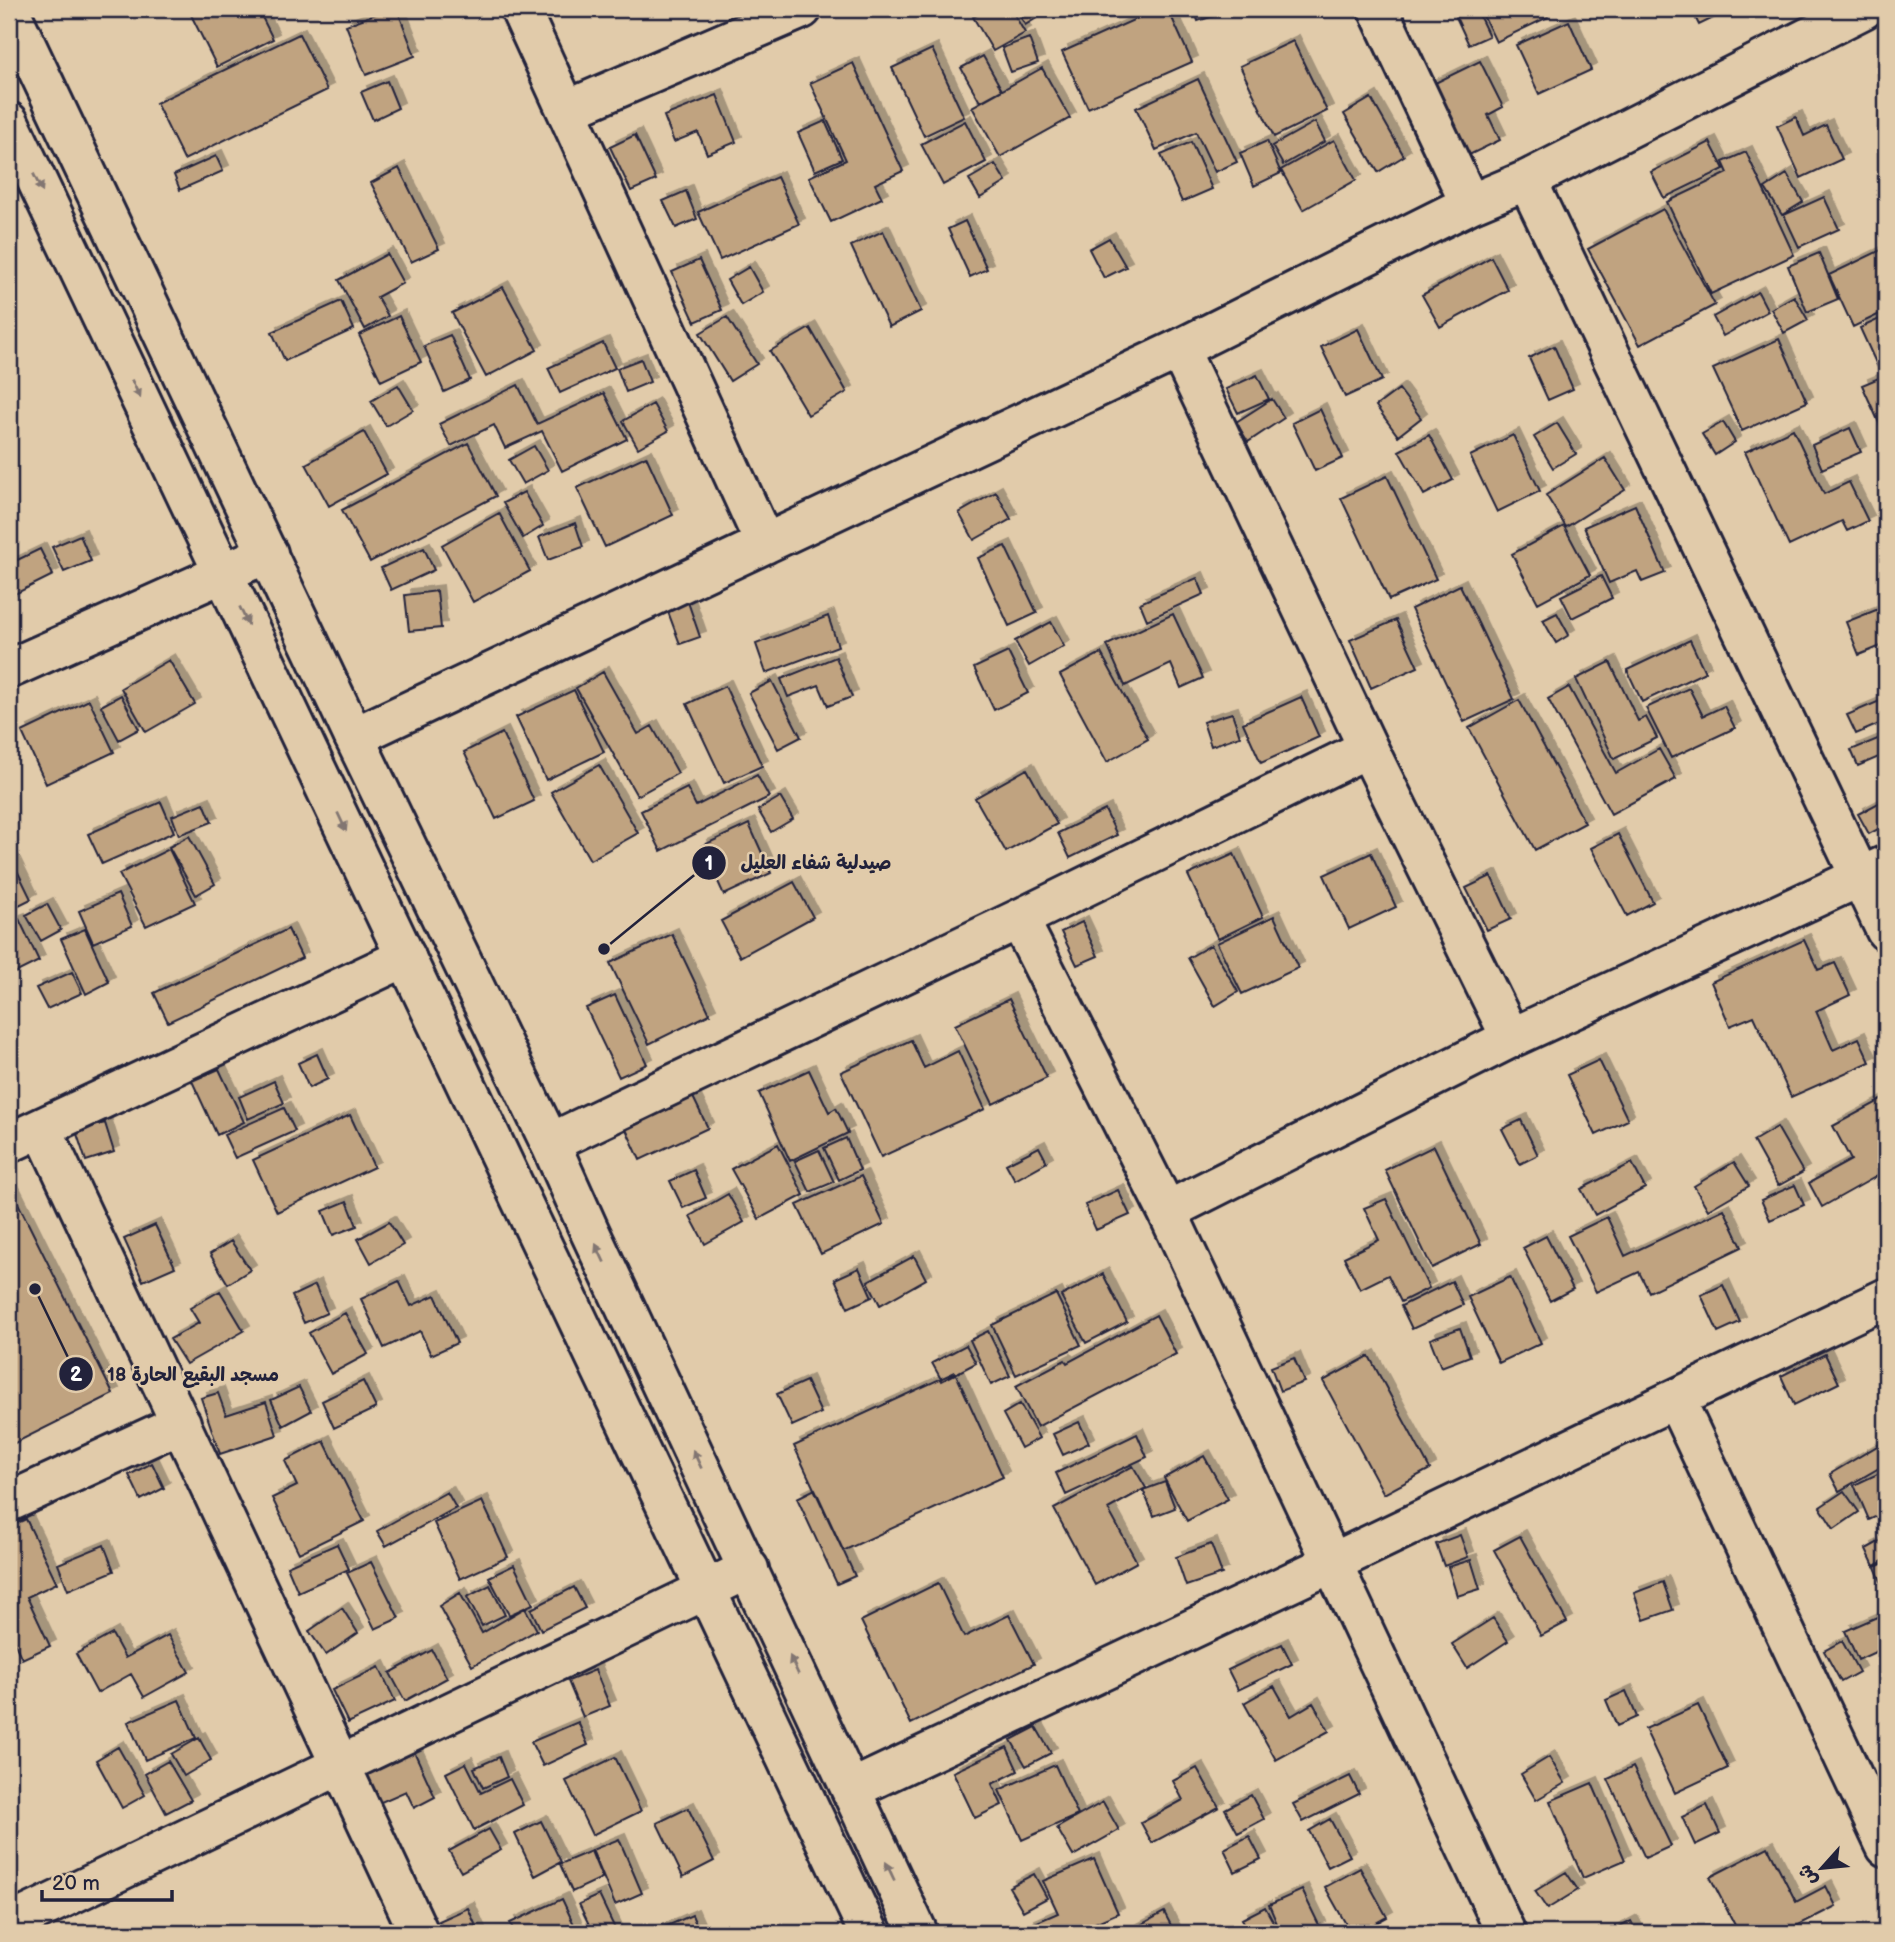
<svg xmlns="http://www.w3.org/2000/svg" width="1895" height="1942" font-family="'Balsamiq Sans','Playpen Sans Arabic',sans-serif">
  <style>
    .building { fill: #c0a380; stroke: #22223b; stroke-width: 2; filter: url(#shadow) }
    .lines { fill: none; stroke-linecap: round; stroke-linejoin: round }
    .minor-casing { stroke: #22223b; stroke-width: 44 }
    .major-casing { stroke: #22223b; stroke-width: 44 }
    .minor { stroke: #e1cbaa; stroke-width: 38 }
    .major { stroke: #e1cbaa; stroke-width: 38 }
    .oneway { fill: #827672 }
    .leader { fill: none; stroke: #22223b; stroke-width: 2.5 }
    .callout-dot { fill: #22223b; stroke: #e1cbaa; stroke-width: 2.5 }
    .mark-label { font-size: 21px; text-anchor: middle; font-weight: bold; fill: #fff }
    .callout-label { font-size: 19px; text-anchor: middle; font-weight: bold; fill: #22223b; stroke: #e1cbaa; stroke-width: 5; stroke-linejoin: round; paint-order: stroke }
  </style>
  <defs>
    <filter id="shadow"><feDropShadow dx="6" dy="-6" stdDeviation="0" flood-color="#0004"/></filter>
  </defs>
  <rect width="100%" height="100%" fill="#e1cbaa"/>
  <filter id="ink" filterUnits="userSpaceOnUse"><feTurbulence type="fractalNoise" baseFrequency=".0143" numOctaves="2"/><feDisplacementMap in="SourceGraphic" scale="14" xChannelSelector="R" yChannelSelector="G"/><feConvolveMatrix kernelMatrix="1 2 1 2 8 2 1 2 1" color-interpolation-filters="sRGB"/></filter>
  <g filter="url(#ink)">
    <path class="building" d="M188,9H258L273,39L217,67Z
      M389,9H397L415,56L366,75L346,25Z
      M988,9H1011L1025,33L993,51L973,17Z
      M1016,9H1050V10L1025,25Z
      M1158,9H1168L1192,62L1088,108L1062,52Z
      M1194,9H1221L1223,13L1198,21Z
      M1473,9H1476L1489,36L1469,45L1456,17Z
      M1480,9H1544L1548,17L1496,42Z
      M1691,9H1732L1699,25Z
      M1569,21L1591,70L1539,94L1516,45Z
      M299,34L327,90L184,160L156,103Z
      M1029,38L1038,63L1011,72L1002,48Z
      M1293,41L1327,111L1274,137L1240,66Z
      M932,49L964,117L924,136L892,68Z
      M983,56L1002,90L980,102L961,68Z
      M1480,61L1503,107L1488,115L1500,140L1465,157L1431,85Z
      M853,63L903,171L875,184L882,198L831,222L809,177L846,160L810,83Z
      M1042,68L1070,118L1000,157L972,107Z
      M1198,79L1237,162L1215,172L1196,132L1156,150L1136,108Z
      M387,81L398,108L373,120L361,92Z
      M717,95L736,142L707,154L698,132L674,142L664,116Z
      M1371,98L1404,156L1378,172L1344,114Z
      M1796,117L1804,136L1826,125L1842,159L1801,178L1777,126Z
      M825,121L842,159L815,171L798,133Z
      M965,121L986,162L943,185L921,144Z
      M1315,122L1325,141L1283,165L1272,146Z
      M635,135L656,180L631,191L610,147Z
      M1334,140L1356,180L1303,210L1281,170Z
      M1267,141L1281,173L1254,186L1240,153Z
      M1191,142L1212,189L1182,202L1161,155Z
      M1710,142L1724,169L1664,198L1651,172Z
      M1746,152L1794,255L1711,294L1667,202L1728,173L1723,162Z
      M216,156L223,171L180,190L174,175Z
      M995,164L1006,182L980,198L969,179Z
      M399,168L439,249L411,262L371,183Z
      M1787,174L1803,202L1782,215L1765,188Z
      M777,177L799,224L720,260L698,212Z
      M686,191L697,219L676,228L663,201Z
      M1824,197L1839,229L1799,247L1784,215Z
      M1663,209L1715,305L1640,345L1588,249Z
      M965,221L987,269L970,277L948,229Z
      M883,231L921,311L889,327L851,246Z
      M1109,238L1126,267L1104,278L1089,249Z
      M1883,249L1886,256V311L1853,327L1829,275Z
      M1819,253L1838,299L1807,312L1788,266Z
      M387,254L403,283L377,297L388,316L365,329L339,280Z
      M1491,257L1508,290L1440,327L1422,295Z
      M699,260L722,310L695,322L672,272Z
      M749,267L763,292L741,305L727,280Z
      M503,287L537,350L486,377L452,313Z
      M1758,292L1768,311L1723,336L1713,317Z
      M1794,296L1808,320L1784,333L1771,309Z
      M341,301L354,329L285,361L272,332Z
      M399,316L421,362L381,381L359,335Z
      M1886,316V372L1881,374L1860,328Z
      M727,317L757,364L730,381L700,333Z
      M810,328L847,392L808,415L770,351Z
      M1358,329L1382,380L1345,397L1321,347Z
      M450,335L470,380L444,392L424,346Z
      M1779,339L1807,402L1742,431L1713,369Z
      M603,343L615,368L560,393L548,368Z
      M1554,346L1573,389L1548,400L1529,358Z
      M641,359L650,382L626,392L617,368Z
      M1257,375L1269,399L1238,413L1226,389Z
      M1886,375V435L1885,436L1862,385Z
      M398,385L413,410L386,426L371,401Z
      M518,385L537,424L604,393L627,439L562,471L542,431L505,448L494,425L451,446L439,424Z
      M1399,389L1421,418L1398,436L1376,406Z
      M1272,399L1284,418L1248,442L1236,422Z
      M653,404L668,431L638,448L623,421Z
      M1320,409L1343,458L1315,471L1292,423Z
      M1723,422L1735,442L1715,455L1702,434Z
      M1557,423L1576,454L1553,468L1534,437Z
      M1850,428L1861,452L1822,469L1812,445Z
      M1793,429L1824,494L1849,482L1868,521L1847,531L1842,521L1789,546L1745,452Z
      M364,432L387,474L329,506L306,464Z
      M1429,435L1453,480L1424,495L1399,451Z
      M1513,435L1540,491L1497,512L1470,456Z
      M468,443L496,496L370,562L342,510Z
      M534,446L548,470L523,484L509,460Z
      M646,456L673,515L605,547L577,488Z
      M1605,458L1625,490L1566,527L1546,495Z
      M1387,476L1436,579L1389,600L1341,498Z
      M524,492L543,526L523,538L503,503Z
      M996,492L1011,519L974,540L959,513Z
      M1635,505L1665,573L1642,582L1637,571L1609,583L1584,527Z
      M499,513L530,571L473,602L442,545Z
      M575,523L583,547L548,560L539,537Z
      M1564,526L1590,575L1538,603L1512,554Z
      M80,535L91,561L64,572L52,547Z
      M1005,546L1037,613L1009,626L978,558Z
      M424,548L434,570L391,590L381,568Z
      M40,549L53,575L9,597V564Z
      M1601,576L1612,598L1572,618L1561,596Z
      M1197,578L1204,594L1147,620L1140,603Z
      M1460,585L1514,699L1464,722L1411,609Z
      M437,591L441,628L409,631L405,595Z
      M688,602L700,637L680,644L667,609Z
      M1886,606V644L1859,655L1846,622Z
      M1557,613L1569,635L1556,643L1543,620Z
      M1173,614L1203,678L1181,688L1171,664L1125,686L1107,645Z
      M828,616L838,646L766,673L756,644Z
      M1396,620L1418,667L1371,688L1350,640Z
      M1051,622L1064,646L1029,666L1015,641Z
      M1690,640L1705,672L1642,702L1627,670Z
      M1008,652L1028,693L994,710L974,668Z
      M1101,653L1148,739L1107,762L1060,675Z
      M836,657L852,697L828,706L819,685L788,697L781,679Z
      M169,660L195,704L146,732L121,688Z
      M1610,662L1638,721L1646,717L1657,738L1614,759L1576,679Z
      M603,672L638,734L652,726L678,773L637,796L576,688Z
      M772,681L801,737L778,749L749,693Z
      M725,686L762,766L724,783L687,704Z
      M1569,687L1616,773L1659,749L1676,779L1611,814L1548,699Z
      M1689,688L1703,716L1724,706L1735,728L1671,758L1646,708Z
      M574,690L604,752L546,780L516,717Z
      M121,695L139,729L119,740L101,706Z
      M1301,697L1319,737L1261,763L1243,723Z
      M89,700L114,752L46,784L22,732Z
      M1519,700L1585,823L1535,850L1469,728Z
      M1882,700L1886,710V721L1856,734L1847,715Z
      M1232,713L1240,736L1211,746L1203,722Z
      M502,733L534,801L496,819L464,752Z
      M1880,738L1886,754L1858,766L1851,750Z
      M599,765L638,833L590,860L551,792Z
      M1027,769L1057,824L1006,852L975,798Z
      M757,775L769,797L661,851L641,811L687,788L696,806Z
      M780,797L793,819L771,832L758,810Z
      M1884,800L1886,804V825L1869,834L1858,814Z
      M161,802L174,832L102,864L88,834Z
      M204,803L212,822L179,835L172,816Z
      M1105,810L1117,835L1070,858L1058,833Z
      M749,824L771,873L724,895L702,846Z
      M1618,834L1653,902L1627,916L1591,848Z
      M189,836L215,884L196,895L169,847Z
      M169,849L195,903L146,926L119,874Z
      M1371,853L1396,907L1349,929L1324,875Z
      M9,854L31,899L9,910Z
      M1234,854L1263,917L1218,939L1188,875Z
      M1491,876L1511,919L1487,930L1466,888Z
      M794,882L813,917L740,957L721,921Z
      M118,894L132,926L93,943L79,911Z
      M47,904L61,930L41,941L26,915Z
      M1274,916L1298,968L1242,994L1217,943Z
      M19,919L39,961L9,976V923Z
      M1082,922L1098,956L1077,965L1061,932Z
      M85,929L109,982L86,994L61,939Z
      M288,929L302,958L168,1022L154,993Z
      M672,934L710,1014L649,1044L610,963Z
      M1804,940L1818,970L1835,963L1850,995L1816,1011L1833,1050L1859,1038L1870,1062L1791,1097L1754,1016L1730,1026L1711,982Z
      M1211,945L1238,992L1215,1006L1188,958Z
      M72,972L82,993L47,1009L36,988Z
      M615,995L647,1064L619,1077L586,1008Z
      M1009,999L1047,1078L993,1104L955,1025Z
      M911,1040L924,1068L958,1051L985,1109L881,1157L841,1072Z
      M317,1054L328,1079L309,1088L298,1063Z
      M1599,1060L1628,1120L1596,1135L1567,1075Z
      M219,1069L244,1122L217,1135L192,1081Z
      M809,1070L829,1112L836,1108L848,1133L790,1161L759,1093Z
      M274,1081L284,1103L248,1119L239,1097Z
      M692,1095L708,1128L640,1160L625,1127Z
      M1883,1099L1886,1105V1171L1822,1207L1809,1183L1851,1160L1833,1126Z
      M284,1108L295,1131L235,1158L224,1135Z
      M350,1115L374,1167L277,1212L253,1160Z
      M1521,1120L1538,1155L1520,1164L1502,1129Z
      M105,1123L114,1152L86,1161L76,1131Z
      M1777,1127L1803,1172L1778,1186L1753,1141Z
      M846,1138L860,1170L839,1180L824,1148Z
      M778,1144L804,1195L759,1219L731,1169Z
      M1434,1146L1481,1244L1432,1268L1385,1170Z
      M1039,1147L1047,1162L1015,1180L1006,1164Z
      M819,1150L834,1182L810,1192L795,1161Z
      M1734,1162L1749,1186L1708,1210L1694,1186Z
      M1632,1163L1645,1188L1595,1215L1581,1189Z
      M694,1170L706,1198L683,1208L670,1181Z
      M861,1176L884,1224L821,1254L797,1205Z
      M9,1185L113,1394L9,1446Z
      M1795,1185L1804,1205L1770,1220L1761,1200Z
      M1118,1190L1130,1215L1096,1230L1085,1205Z
      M728,1194L744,1222L705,1244L690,1216Z
      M1386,1199L1429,1288L1401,1302L1388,1275L1360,1289L1344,1257L1379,1240L1364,1208Z
      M347,1201L357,1226L333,1235L323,1211Z
      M1724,1209L1742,1247L1649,1292L1639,1272L1596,1292L1568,1236L1607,1217L1625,1256Z
      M389,1222L403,1245L371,1263L358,1239Z
      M155,1225L175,1267L143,1281L124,1239Z
      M1546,1236L1573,1289L1550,1301L1523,1248Z
      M231,1241L250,1270L228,1284L210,1254Z
      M914,1256L926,1279L880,1305L868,1281Z
      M859,1268L872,1297L848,1308L835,1279Z
      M1103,1274L1127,1322L1086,1343L1061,1296Z
      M1510,1277L1541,1343L1499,1363L1468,1297Z
      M399,1281L411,1306L435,1295L457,1343L431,1355L420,1331L384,1348L361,1299Z
      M1452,1281L1463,1305L1412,1329L1401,1306Z
      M315,1285L327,1313L304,1323L292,1296Z
      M1723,1285L1740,1322L1718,1332L1701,1295Z
      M220,1291L244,1331L186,1364L170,1339L199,1323L190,1308Z
      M1056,1294L1081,1345L1016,1375L992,1325Z
      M345,1313L368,1354L331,1374L309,1333Z
      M1156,1315L1176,1354L1037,1427L1016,1386L1065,1360L1067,1363Z
      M1460,1328L1470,1356L1441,1367L1430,1339Z
      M988,1331L1010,1376L991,1385L970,1340Z
      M966,1345L976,1363L942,1381L932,1363Z
      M1825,1354L1839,1383L1794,1405L1781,1376Z
      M1369,1356L1430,1469L1384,1494L1323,1381Z
      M1294,1358L1304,1382L1280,1391L1271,1367Z
      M955,1372L1003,1477L843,1551L794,1446Z
      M363,1381L376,1408L334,1428L322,1401Z
      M806,1381L821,1413L792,1426L777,1394Z
      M299,1387L311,1411L283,1426L271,1400Z
      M218,1393L226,1415L266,1402L277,1435L220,1454L201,1398Z
      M1020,1404L1039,1438L1021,1448L1003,1414Z
      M1079,1422L1089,1443L1063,1455L1053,1434Z
      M1137,1434L1147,1457L1066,1495L1056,1473Z
      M324,1441L364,1521L299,1553L272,1498L297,1486L285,1461Z
      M1879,1445L1886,1458V1464L1839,1491L1830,1474Z
      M1204,1456L1228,1499L1187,1521L1164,1478Z
      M152,1463L164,1488L141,1500L129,1475Z
      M1133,1466L1146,1488L1108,1509L1137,1562L1095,1585L1054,1509Z
      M1886,1470V1512L1869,1520L1854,1485Z
      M1165,1482L1175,1508L1154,1516L1143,1490Z
      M815,1489L855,1576L837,1584L797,1498Z
      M1844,1491L1859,1512L1834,1529L1820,1507Z
      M447,1492L456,1508L386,1546L377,1531Z
      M482,1501L508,1557L460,1579L434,1523Z
      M26,1519L57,1583L27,1597L50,1646L22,1659L9,1631V1527Z
      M1460,1535L1468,1557L1444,1566L1436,1544Z
      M1520,1536L1567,1622L1541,1636L1494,1550Z
      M1886,1538V1559L1874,1566L1866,1549Z
      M337,1544L349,1569L298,1592L287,1566Z
      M1211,1544L1222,1574L1186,1586L1176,1557Z
      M104,1545L114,1571L68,1590L58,1564Z
      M1471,1560L1480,1589L1457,1596L1448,1567Z
      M371,1562L399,1618L375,1629L347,1573Z
      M1886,1562V1593L1875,1567Z
      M514,1565L533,1604L509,1615L489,1577Z
      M1663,1582L1673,1610L1644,1620L1634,1593Z
      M938,1583L964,1637L1009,1615L1034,1664L911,1724L861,1621Z
      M490,1585L505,1615L482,1626L467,1597Z
      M574,1587L585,1608L541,1630L531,1609Z
      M460,1593L482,1633L525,1608L537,1630L472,1666L439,1606Z
      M342,1608L358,1633L326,1655L309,1631Z
      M1886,1613V1647L1858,1660L1845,1631Z
      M1493,1618L1508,1641L1467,1668L1452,1644Z
      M112,1634L125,1658L168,1635L189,1672L144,1697L131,1674L97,1693L76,1654Z
      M1842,1641L1859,1672L1841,1682L1824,1651Z
      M1282,1644L1292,1664L1238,1690L1228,1670Z
      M432,1650L447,1678L405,1701L390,1673Z
      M379,1667L395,1701L348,1723L332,1690Z
      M595,1670L610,1706L583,1717L568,1681Z
      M1274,1686L1291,1716L1313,1703L1329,1731L1276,1760L1244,1703Z
      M1626,1691L1637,1717L1617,1726L1606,1700Z
      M179,1700L196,1738L145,1760L128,1722Z
      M1698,1705L1728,1768L1675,1793L1645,1729Z
      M578,1722L588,1745L543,1766L531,1742Z
      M1036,1727L1051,1753L1026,1766L1011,1740Z
      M199,1738L211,1760L184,1776L171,1754Z
      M118,1747L145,1795L122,1808L96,1760Z
      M1007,1747L1018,1771L992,1784L1002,1805L975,1818L953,1772Z
      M413,1749L435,1797L414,1808L406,1791L372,1806L357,1774Z
      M499,1757L507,1777L483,1788L474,1768Z
      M615,1757L641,1811L592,1835L566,1781Z
      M1549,1757L1565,1783L1536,1800L1521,1774Z
      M168,1761L191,1800L166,1813L145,1774Z
      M466,1763L481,1793L510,1779L523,1805L474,1830L446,1773Z
      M1055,1765L1078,1815L1022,1840L999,1790Z
      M1633,1767L1671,1846L1645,1858L1608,1779Z
      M1197,1768L1219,1807L1152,1843L1141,1823L1183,1800L1173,1781Z
      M1350,1776L1359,1794L1303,1822L1293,1804Z
      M1592,1783L1625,1860L1583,1878L1550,1801Z
      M1251,1795L1264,1819L1238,1833L1225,1809Z
      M1103,1802L1119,1830L1073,1856L1057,1828Z
      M1707,1805L1720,1833L1695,1845L1682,1817Z
      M688,1808L714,1861L683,1877L657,1823Z
      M1330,1819L1350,1856L1328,1867L1309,1831Z
      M541,1821L561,1862L535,1876L515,1834Z
      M489,1829L501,1850L461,1872L449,1851Z
      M1249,1836L1261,1859L1235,1872L1224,1849Z
      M619,1839L642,1893L615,1905L592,1850Z
      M1768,1847L1796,1902L1826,1886L1836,1906L1783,1933H1739L1710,1877Z
      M591,1851L602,1878L572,1892L560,1864Z
      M1094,1859L1118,1913L1072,1933H1031L1028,1926L1058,1913L1043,1881Z
      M1360,1868L1387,1917L1358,1933H1351L1325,1887Z
      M1566,1872L1578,1890L1547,1909L1535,1891Z
      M1034,1874L1047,1898L1023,1911L1009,1887Z
      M1302,1890L1320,1927L1306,1933H1281L1269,1905Z
      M599,1895L617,1933H593L579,1904Z
      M562,1899L578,1933H515L510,1923Z
      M1265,1907L1276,1927L1266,1933H1250L1242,1919Z
      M468,1908L479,1933H445L439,1921Z
      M1164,1912L1175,1933H1126Z
      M692,1915L700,1933H651Z
      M1631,1921L1637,1933H1609Z"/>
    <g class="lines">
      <defs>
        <path id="minor" d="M520,9L765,544
          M1378,9L1470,204
          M567,110L802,9
          M1527,180L1886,931
          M1179,349L1368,748L1511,1038
          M9,669L268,553
          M354,737L1179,349L1470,204L1527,180L1864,9
          M1019,919L1167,1211L1506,1933
          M42,1128L419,1933
          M9,1143L406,957
          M550,1143L1019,919L1368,748
          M1167,1211L1511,1038L1886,865
          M1676,1400L1886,1847
          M9,1502L181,1423
          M852,1789L1332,1563L1886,1298
          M9,1924L749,1569"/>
        <path id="major" d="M9,9L354,737L550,1143L589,1230L918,1933
          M9,122L869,1933"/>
      </defs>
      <use href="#minor" class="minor-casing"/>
      <use href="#major" class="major-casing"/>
      <use href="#minor" class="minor"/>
      <use href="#major" class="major"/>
    </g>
    <defs><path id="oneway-solid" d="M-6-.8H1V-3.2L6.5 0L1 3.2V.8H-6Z" transform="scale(1.75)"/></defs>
    <g class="oneway">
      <use href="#oneway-solid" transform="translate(38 183) rotate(64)"/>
      <use href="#oneway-solid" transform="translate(136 389) rotate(64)"/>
      <use href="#oneway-solid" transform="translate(244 616) rotate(65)"/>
      <use href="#oneway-solid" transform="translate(342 822) rotate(65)"/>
      <use href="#oneway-solid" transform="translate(600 1253) rotate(-115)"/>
      <use href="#oneway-solid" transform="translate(697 1459) rotate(-115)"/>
      <use href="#oneway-solid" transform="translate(794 1665) rotate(-115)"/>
      <use href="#oneway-solid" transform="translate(890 1871) rotate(-115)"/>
    </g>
  </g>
  <path class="leader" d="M604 949L709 863M35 1289L76 1374"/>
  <g class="callout-dot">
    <circle cx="604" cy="949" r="7"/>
    <circle cx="35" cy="1289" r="7"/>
    <circle cx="709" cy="863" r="18"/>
    <circle cx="76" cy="1374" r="18"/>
  </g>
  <g class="mark-label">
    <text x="709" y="870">1</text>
    <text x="76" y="1381">2</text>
  </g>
  <g class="callout-label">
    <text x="816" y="869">صيدلية شفاء العليل</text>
    <text x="193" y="1381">مسجد البقيع الحارة 18</text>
  </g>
  <rect width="1895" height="1942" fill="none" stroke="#e1cbaa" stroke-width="35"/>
  <rect x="18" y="18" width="1860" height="1907" fill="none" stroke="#22223b" stroke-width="2.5" filter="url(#ink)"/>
  <g transform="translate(1822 1868) rotate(243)" stroke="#e1cbaa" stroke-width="5" paint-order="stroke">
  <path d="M0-5L12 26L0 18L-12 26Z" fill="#22223b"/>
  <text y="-10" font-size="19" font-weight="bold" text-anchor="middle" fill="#22223b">ش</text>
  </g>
  <path d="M42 1890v10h130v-10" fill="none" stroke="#22223b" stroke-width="3.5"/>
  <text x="52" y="1890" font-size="21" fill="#22223b" stroke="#e1cbaa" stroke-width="5" paint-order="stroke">20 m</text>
</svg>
